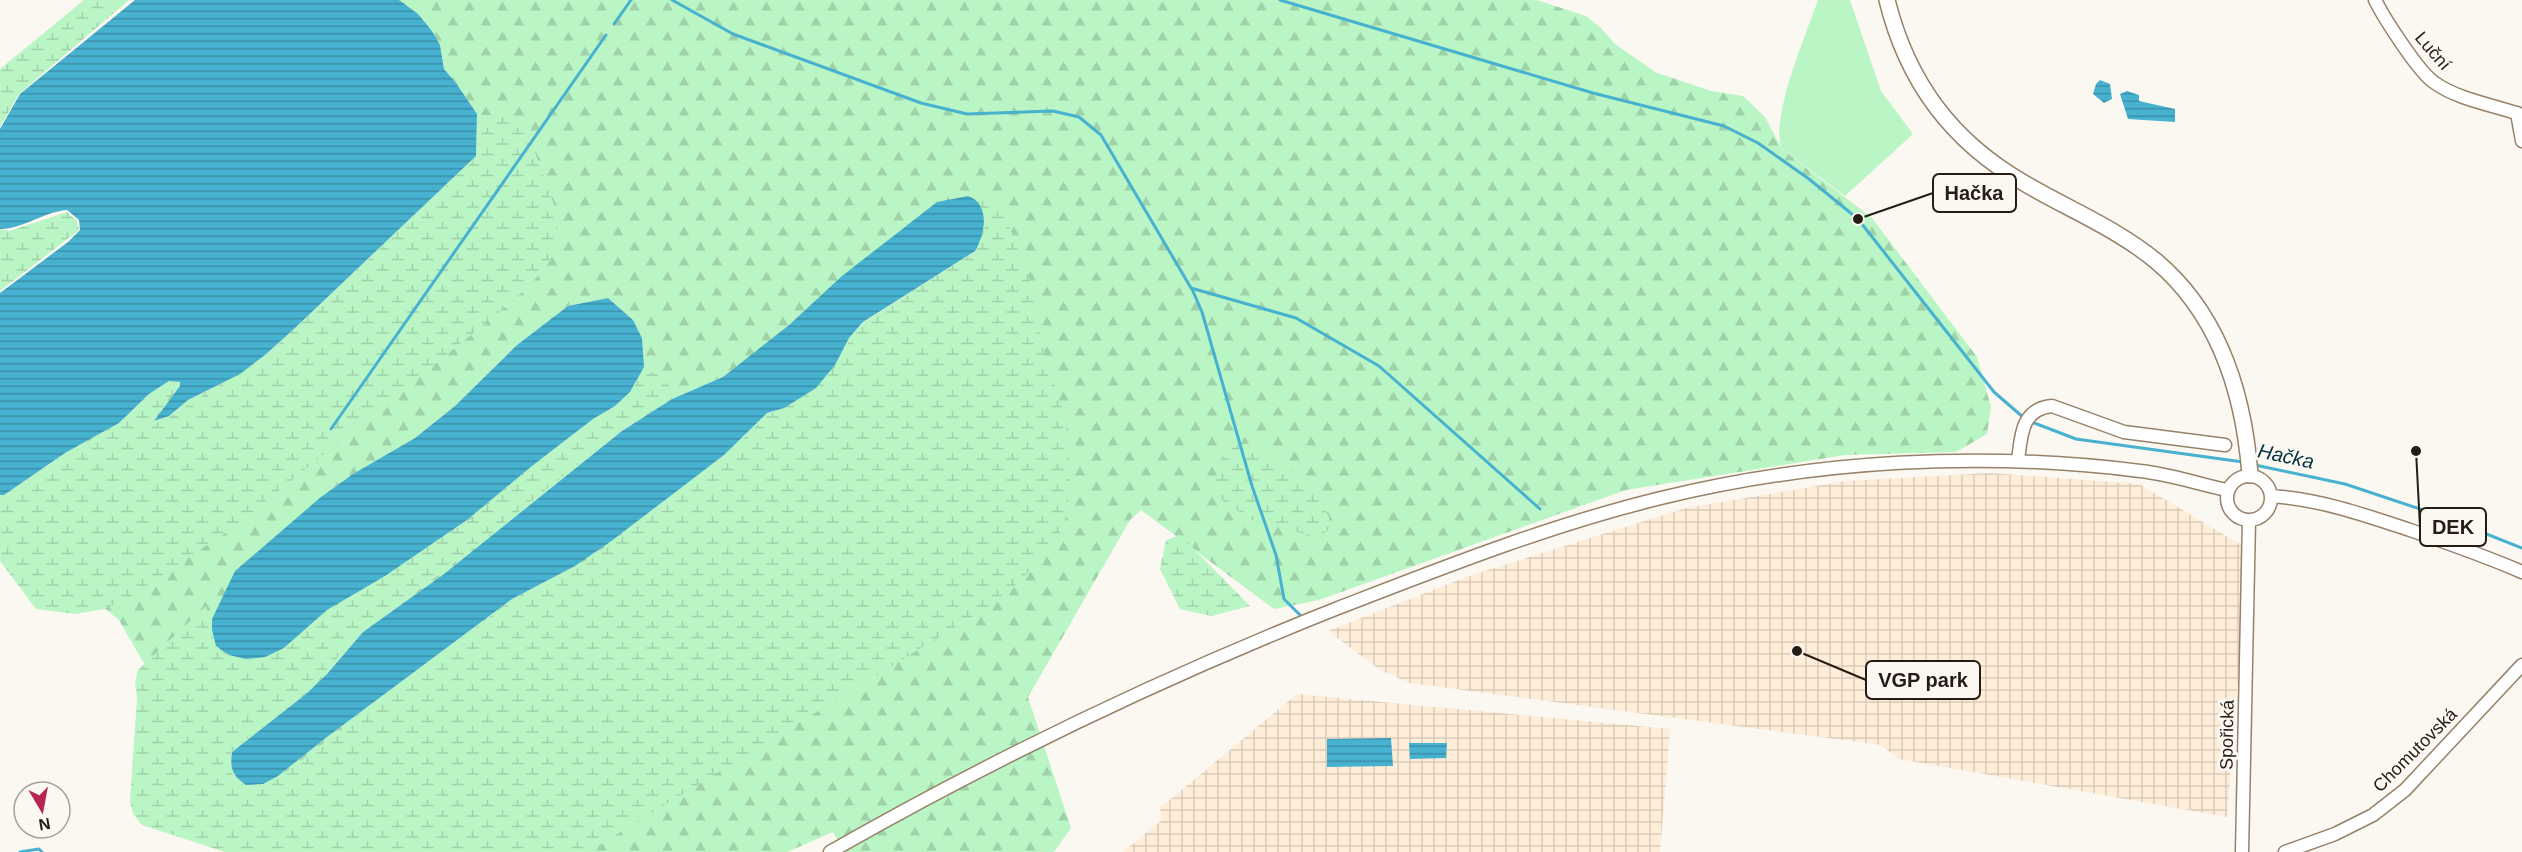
<svg xmlns="http://www.w3.org/2000/svg" width="2522" height="852" font-family="Helvetica,sans-serif">
  <style>
    .industrial { fill: url(#industrial-grid) }
    .grass { fill: #baf5c6 }
    .forest { fill: url(#forest-firs); fill-rule: evenodd }
    .wetland { fill: url(#wetland-marsh) }
    .water { fill: url(#water-rules) }
    .lines { fill: none; stroke-linecap: round; stroke-linejoin: round }
    .stream { stroke: #47b1d0; stroke-width: 3 }
    .minor-casing { stroke: #978269; stroke-width: 15 }
    .major-casing { stroke: #978269; stroke-width: 18 }
    .minor { stroke: #fff; stroke-width: 12 }
    .major { stroke: #fff; stroke-width: 15 }
    .labels { text-anchor: middle; stroke-width: 6; stroke-linejoin: round; paint-order: stroke }
    .street-label { font-size: 18px; fill: #251d13; stroke: #fbf7f1 }
    .water-label { font-size: 20px; font-style: italic; fill: #00323f; stroke: #fbf7f1 }
    .leader { fill: none; stroke: #251d13; stroke-width: 2 }
    .callout-dot { fill: #251d13; stroke: #fbf7f1; stroke-width: 2 }
    .callout { fill: #fbf7f1; stroke: #251d13; stroke-width: 2 }
    .callout-label { font-size: 20px; text-anchor: middle; font-weight: bold; fill: #251d13 }
  </style>
  <defs>
    <pattern id="industrial-grid" width="8" height="8" patternUnits="userSpaceOnUse" patternTransform="scale(1.5)"><rect width="8" height="8" fill="#feedd9"/><path d="M0 4h8M4 0v8" fill="none" stroke="#dacbb9"/></pattern>
    <pattern id="forest-firs" width="22" height="20" patternUnits="userSpaceOnUse" patternTransform="scale(1.5)"><rect width="22" height="20" fill="#baf5c6"/><path d="M5 1l3.5 6h-7zM16 11l3.5 6h-7z" fill="#a0d2a9"/></pattern>
    <pattern id="wetland-marsh" width="20" height="14" patternUnits="userSpaceOnUse" patternTransform="scale(1.5)"><rect width="20" height="14" fill="#baf5c6"/><path d="M1 5h8M5 5V1M11 12h8M15 12V8" fill="none" stroke="#a0d2a9"/></pattern>
    <pattern id="water-rules" width="6" height="5" patternUnits="userSpaceOnUse" patternTransform="scale(1.5)"><rect width="6" height="5" fill="#47b1d0"/><path d="M0 2.5h6" fill="none" stroke="#3b8fa8"/></pattern>
  </defs>
  <rect width="100%" height="100%" fill="#fbf7f1"/>
  <path class="industrial" d="M1990,473L2139,484L2248,549L2227,817L1899,759L1881,745L1410,683L1380,670L1328,631L1469,576L1686,508L1846,481Z
    M1297,694L1670,729L1660,852H1123L1162,820L1160,808Z"/>
  <path class="grass" d="M1818,0H1850L1881,91L1913,134L1845,196L1782,149C1769,120 1807,32 1818,0Z"/>
  <path class="forest" d="M399,0H1537L1586,16L1601,28L1615,44L1655,72L1711,91L1743,96L1765,117L1782,149L1872,218L1977,357L1991,407L1987,434L1956,452L1845,455L1626,490L1319,600L1274,609L1141,510L1130,520L1028,697L1071,828L1054,852H845L833,832L787,852H252L119,620L0,523V495H4L65,453L119,423L149,394L169,381L180,382V386L155,421L169,416L188,400L240,374L265,355L295,328L476,156L477,114L456,83L444,69L440,45ZM903,228L975,251L864,322L849,338L835,365L784,408L767,413L724,455L575,566L512,599L327,737L278,776L232,752L306,694L327,674L363,632L444,574L622,431L672,399L723,377L766,344ZM608,298L633,320L642,338L643,367L630,392L615,406L593,419L532,466L467,520L385,576L327,610L284,648L217,646L212,630L321,497L353,474L415,438L455,406L517,345L568,306Z"/>
  <path class="wetland" d="M84,0H129L19,94L0,127V69Z
    M479,115H500L517,121L528,133L557,213L558,233L553,254L539,275L512,302L234,527L131,596L104,609L75,614L36,609L0,561V497H4L65,454L120,424L150,395L170,382L179,383L152,423L161,422L266,356L477,157Z
    M989,196L1006,218L1032,286L1045,358L1066,418L1070,479L1067,515L1055,545L1019,582L985,609L588,852H225L142,825L133,814L130,801L137,698L135,683L138,670L206,606L215,646L228,656L246,660L266,658L285,650L328,611L468,521L533,467L616,407L631,393L644,369C661,376 671,378 671,399L621,430L443,572L362,631L305,693L231,752C228,771 230,775 245,786L263,785L279,777L512,600L576,567L611,543L725,456L768,415L817,389L836,366L850,339L864,323L976,251C986,234 990,214 975,198Z
    M67,212L77,221L79,230L0,291V229L9,231Z
    M1252,443L1307,479L1329,517V530L1317,537L1251,520L1223,501L1216,488L1217,466L1229,446Z
    M1180,535L1250,606L1211,616L1180,609L1160,569L1166,540Z"/>
  <path class="water" d="M135,0H399L418,14L432,31L440,45L444,69L456,83L477,114L476,156L295,328L265,355L240,374L188,400L169,416L154,421L180,386V382L169,381L149,394L119,423L65,453L4,495H0V293L68,242L80,230L79,220L67,210C43,212 23,229 0,229V129L20,94Z
    M2100,80L2110,84L2112,99L2104,103L2093,94L2096,84Z
    M2127,91L2139,95V101L2175,109V122L2128,119L2120,94Z
    M968,196C991,204 985,235 975,251L863,322L849,338L835,365L816,388L784,408L767,413L724,455L610,542L575,566L512,599L327,737L278,776L263,784L246,785C232,775 230,769 232,752L306,694L327,674L363,632L444,574L622,431L672,399L723,377L789,325L842,276L937,202Z
    M608,298L633,320L642,338L644,367L630,392L615,406L593,419L532,466L467,520L385,576L327,610L284,648L265,657L246,659L229,655L216,646L212,630V619L235,571L321,497L353,474L415,438L455,406L517,345L568,306Z
    M1391,738L1393,766L1327,767V739Z
    M1409,743H1447L1446,758L1410,759Z"/>
  <g class="lines">
    <path class="stream" d="M672,0L733,34L921,103L967,114L1053,111L1079,117L1101,135L1191,288L1296,318L1379,366L1540,509
      M1280,0L1593,93L1724,126L1758,143L1809,179L1858,219L1994,392L2024,418
      M614,24L631,0
      M1192,289L1202,312L1252,486L1276,555L1284,599L1300,615
      M2029,421L2076,439L2243,462
      M331,429L606,35
      M2255,465L2345,484L2444,517L2522,548
      M20,852L39,849L42,852"/>
    <defs>
      <path id="minor" d="M2375,0C2384,18 2419,73 2435,83C2459,100 2494,105 2522,115
        M2517,113L2522,141
        M2018,461C2021,436 2021,409 2052,406L2124,432L2225,445
        M2227 498a22 22 0 1 1 44 0a22 22 0 1 1-44 0Z
        M2271,496C2319,499 2365,515 2410,530C2448,543 2485,556 2522,572
        M830,852C993,759 1164,677 1338,608C1444,567 1550,525 1661,498C1816,460 1982,451 2140,471C2170,474 2198,484 2227,490
        M2242,852L2249,520
        M2285,852L2335,834L2373,815L2405,790L2522,665"/>
      <path id="major" d="M1887,0C1907,81 1951,141 2024,183C2068,209 2116,228 2156,261C2220,315 2244,395 2250,475"/>
    </defs>
    <use href="#minor" class="minor-casing"/>
    <use href="#major" class="major-casing"/>
    <use href="#minor" class="minor"/>
    <use href="#major" class="major"/>
  </g>
  <g class="labels">
    <g class="street-label">
      <text transform="translate(2433 51) rotate(49)" y="6">Luční</text>
      <text transform="translate(2227 735) rotate(-89)" y="6">Spořická</text>
      <text transform="translate(2415 750) rotate(-45)" y="6">Chomutovská</text>
    </g>
    <g class="water-label">
      <text transform="translate(2286 456) rotate(12)" y="7">Hačka</text>
    </g>
  </g>
  <path class="leader" d="M1858 219L1933 193M2416 451L2420 527M1797 651L1866 680"/>
  <g class="callout-dot">
    <circle cx="1858" cy="219" r="6"/>
    <circle cx="2416" cy="451" r="6"/>
    <circle cx="1797" cy="651" r="6"/>
  </g>
  <g class="callout">
    <rect x="1933" y="174" width="83" height="38" rx="6"/>
    <rect x="2420" y="508" width="66" height="38" rx="6"/>
    <rect x="1866" y="661" width="114" height="38" rx="6"/>
  </g>
  <g class="callout-label">
    <text x="1974" y="200">Hačka</text>
    <text x="2453" y="534">DEK</text>
    <text x="1923" y="687">VGP park</text>
  </g>
  <g transform="translate(42 810) rotate(170)"><circle r="28" fill="#fbf7f1" stroke="#a5a098" stroke-width="1.5"/>
  <path d="M0-4.5L10 22L0 15L-10 22Z" fill="#b62655"/>
  <text y="-9" font-size="16" font-weight="bold" text-anchor="middle" fill="#251d13">N</text>
  </g>
</svg>
